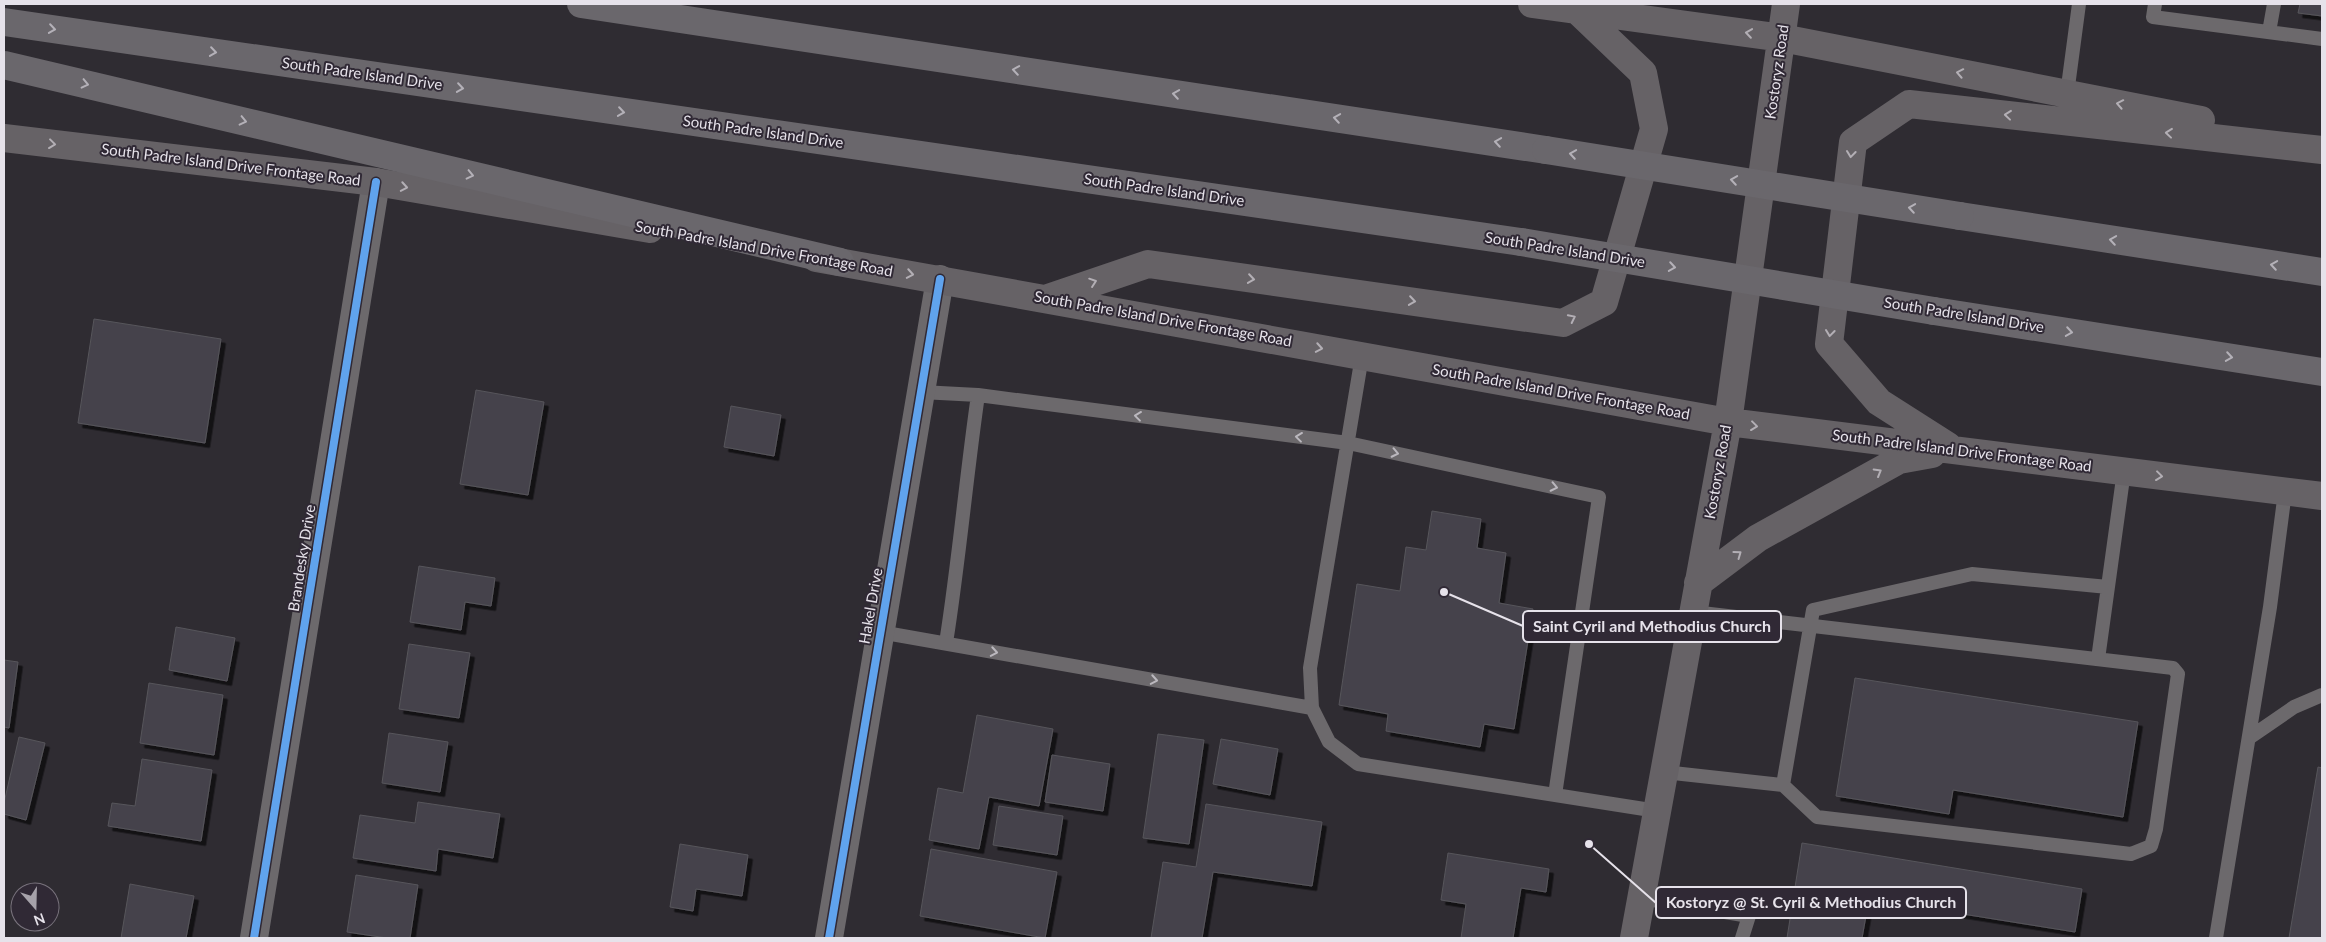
<svg xmlns="http://www.w3.org/2000/svg" width="2326" height="942" font-family="Lato,sans-serif">
  <style>
    .building { fill: #44434b; stroke: #57555b; filter: url(#shadow) }
    .lines { fill: none; stroke-linecap: round; stroke-linejoin: round }
    .lane { stroke: #6c696c; stroke-width: 14 }
    .street { stroke: #6c696c; stroke-width: 28 }
    .secondary { stroke: #666266; stroke-width: 28 }
    .highway { stroke: #6a676c; stroke-width: 28 }
    .highway-bridge { stroke: #6a676c; stroke-width: 28 }
    .cycleway-casing { stroke: #302935; stroke-width: 11 }
    .cycleway { stroke: #60a3ed; stroke-width: 8 }
    .oneway { stroke: #b4b1b8 }
    .oneway2 { stroke: #b3afb5 }
    .oneway3 { stroke: #bbb8be }
    .labels { text-anchor: middle; stroke-width: 4; stroke-linejoin: round; paint-order: stroke }
    .street-label { font-size: 15px; fill: #e6e2ea; stroke: #302935 }
    .leader { fill: none; stroke: #e6e2ea; stroke-width: 2 }
    .callout-dot { fill: #e6e2ea; stroke: #302935; stroke-width: 2 }
    .callout { fill: #302935; stroke: #e6e2ea; stroke-width: 2 }
    .callout-label { font-size: 16px; text-anchor: middle; font-weight: bold; fill: #e6e2ea }
  </style>
  <defs>
    <filter id="shadow"><feDropShadow dx="4.5" dy="4.5" stdDeviation="0" flood-color="#0009"/></filter>
  </defs>
  <rect width="100%" height="100%" fill="#2f2c32"/>
  <path class="building" d="M2300,4H2322V16L2298,13Z
    M94,319L221,339L205,443L78,423Z
    M476,390L544,402L528,495L460,484Z
    M731,406L781,415L774,456L724,447Z
    M1432,511L1481,519L1477,548L1506,553L1499,603L1533,609L1514,729L1484,724L1480,747L1386,731L1388,714L1339,705L1357,584L1400,591L1406,547L1426,550Z
    M419,566L495,578L491,606L465,602L461,630L410,622Z
    M176,627L235,638L227,681L169,670Z
    M409,644L470,653L459,718L399,709Z
    M4,660L18,662L9,728L4,727Z
    M1855,678L2138,722L2123,817L1953,790L1949,814L1836,796Z
    M149,683L223,695L214,755L140,743Z
    M977,715L1053,729L1039,806L989,797L979,849L929,840L938,788L963,793Z
    M389,733L448,742L440,792L382,783Z
    M1158,734L1204,740L1189,844L1143,838Z
    M19,737L45,743L26,820L4,814V803Z
    M1221,739L1278,749L1270,795L1213,784Z
    M1052,755L1110,764L1103,811L1045,802Z
    M142,759L212,770L201,841L108,826L112,803L135,806Z
    M2318,767L2322,768V938H2289Z
    M418,802L500,814L493,858L438,849L436,871L353,858L360,815L415,823Z
    M1206,804L1322,822L1312,886L1213,872L1202,938H1151L1163,862L1196,867Z
    M999,806L1063,816L1057,855L993,845Z
    M1802,843L2082,889L2075,932L1869,899L1862,938H1787Z
    M680,844L748,855L742,896L696,889L693,911L670,907Z
    M931,849L1057,872L1045,938L920,916Z
    M1448,853L1549,869L1546,892L1521,888L1513,938H1461L1466,904L1441,900Z
    M356,875L418,885L410,938H387L347,932Z
    M130,884L194,896L186,938H121Z"/>
  <g class="lines">
    <path class="lane" d="M2155,4L2153,17L2322,39
      M2269,32L2274,4
      M2067,94L2079,4
      M1362,356L1310,668L1312,708L1329,742L1358,764L1657,811
      M921,392L978,395C966,478 959,561 946,643
      M978,395L1348,443L1599,497L1555,795
      M880,632L1312,708
      M2098,659L2124,471
      M2249,738L2294,707L2322,695
      M1664,772L1783,785L1817,817L2131,854L2151,846L2156,829L2178,674L2173,668L1693,612
      M1783,785L1813,610L1972,574L2108,587
      M1641,898L1749,916L1742,938
      M2216,938L2270,607L2285,492"/>
    <path class="street" d="M254,938L376,182
      M829,938L940,279"/>
    <path class="secondary" d="M1532,4L1782,38L2201,120
      M4,138L376,182L650,229
      M816,258L1728,422L2322,496
      M1048,298L1148,264L1563,323L1604,302L1654,129L1643,73L1577,10
      M1948,446L1879,402L1829,344L1853,142L1909,104L2322,150
      M1698,583L1758,538L1899,460L1932,454
      M1634,938L1728,422L1786,4"/>
    <path class="highway" d="M581,4L1546,150
      M4,22L1521,242
      M4,65L840,262
      M1960,216L2322,272
      M1934,311L2322,372"/>
    <path class="highway-bridge" d="M1546,150L1960,216
      M1521,242L1934,311"/>
    <defs>
      <path id="cycleway" d="M254,938L376,182
        M829,938L940,279"/>
    </defs>
    <use href="#cycleway" class="cycleway-casing"/>
    <use href="#cycleway" class="cycleway"/>
  </g>
  <defs><path id="oneway-chevron" d="M-2-3.5L2.5 0L-2 3.5" fill="none" stroke-width="1.6" stroke-linecap="round" stroke-linejoin="round" transform="scale(1.25)"/></defs>
  <g class="oneway">
    <use href="#oneway-chevron" transform="translate(52 29) rotate(8)"/>
    <use href="#oneway-chevron" transform="translate(213 52) rotate(8)"/>
    <use href="#oneway-chevron" transform="translate(1016 70) rotate(-171)"/>
    <use href="#oneway-chevron" transform="translate(85 84) rotate(13)"/>
    <use href="#oneway-chevron" transform="translate(460 88) rotate(8)"/>
    <use href="#oneway-chevron" transform="translate(1176 94) rotate(-171)"/>
    <use href="#oneway-chevron" transform="translate(621 112) rotate(8)"/>
    <use href="#oneway-chevron" transform="translate(1337 118) rotate(-171)"/>
    <use href="#oneway-chevron" transform="translate(243 121) rotate(13)"/>
    <use href="#oneway-chevron" transform="translate(1498 142) rotate(-171)"/>
    <use href="#oneway-chevron" transform="translate(1573 154) rotate(-171)"/>
    <use href="#oneway-chevron" transform="translate(470 175) rotate(13)"/>
    <use href="#oneway-chevron" transform="translate(1734 180) rotate(-171)"/>
    <use href="#oneway-chevron" transform="translate(1912 208) rotate(-171)"/>
    <use href="#oneway-chevron" transform="translate(2113 240) rotate(-171)"/>
    <use href="#oneway-chevron" transform="translate(2274 265) rotate(-171)"/>
    <use href="#oneway-chevron" transform="translate(1672 267) rotate(9)"/>
    <use href="#oneway-chevron" transform="translate(2069 332) rotate(9)"/>
    <use href="#oneway-chevron" transform="translate(2229 357) rotate(9)"/>
  </g>
  <g class="oneway2">
    <use href="#oneway-chevron" transform="translate(1749 33) rotate(-172)"/>
    <use href="#oneway-chevron" transform="translate(1960 73) rotate(-169)"/>
    <use href="#oneway-chevron" transform="translate(2120 104) rotate(-169)"/>
    <use href="#oneway-chevron" transform="translate(2008 115) rotate(-174)"/>
    <use href="#oneway-chevron" transform="translate(2169 133) rotate(-174)"/>
    <use href="#oneway-chevron" transform="translate(52 144) rotate(7)"/>
    <use href="#oneway-chevron" transform="translate(1851 154) rotate(97)"/>
    <use href="#oneway-chevron" transform="translate(404 187) rotate(10)"/>
    <use href="#oneway-chevron" transform="translate(910 274) rotate(10)"/>
    <use href="#oneway-chevron" transform="translate(1251 279) rotate(8)"/>
    <use href="#oneway-chevron" transform="translate(1093 282) rotate(-19)"/>
    <use href="#oneway-chevron" transform="translate(1412 301) rotate(8)"/>
    <use href="#oneway-chevron" transform="translate(1572 318) rotate(-26)"/>
    <use href="#oneway-chevron" transform="translate(1830 333) rotate(97)"/>
    <use href="#oneway-chevron" transform="translate(1319 348) rotate(10)"/>
    <use href="#oneway-chevron" transform="translate(1754 426) rotate(7)"/>
    <use href="#oneway-chevron" transform="translate(1878 472) rotate(-30)"/>
    <use href="#oneway-chevron" transform="translate(2159 476) rotate(7)"/>
    <use href="#oneway-chevron" transform="translate(1738 554) rotate(-36)"/>
  </g>
  <g class="oneway3">
    <use href="#oneway-chevron" transform="translate(1138 416) rotate(-173)"/>
    <use href="#oneway-chevron" transform="translate(1299 437) rotate(-173)"/>
    <use href="#oneway-chevron" transform="translate(1395 453) rotate(12)"/>
    <use href="#oneway-chevron" transform="translate(1554 487) rotate(12)"/>
    <use href="#oneway-chevron" transform="translate(994 652) rotate(10)"/>
    <use href="#oneway-chevron" transform="translate(1154 680) rotate(10)"/>
  </g>
  <g class="labels">
    <g class="street-label">
      <text transform="translate(1777 72) rotate(-82)" y="5">Kostoryz Road</text>
      <text transform="translate(362 74) rotate(8)" y="5">South Padre Island Drive</text>
      <text transform="translate(763 132) rotate(8)" y="5">South Padre Island Drive</text>
      <text transform="translate(231 165) rotate(7)" y="5">South Padre Island Drive Frontage Road</text>
      <text transform="translate(1164 190) rotate(8)" y="5">South Padre Island Drive</text>
      <text transform="translate(764 249) rotate(10)" y="5">South Padre Island Drive Frontage Road</text>
      <text transform="translate(1565 250) rotate(9)" y="5">South Padre Island Drive</text>
      <text transform="translate(1964 315) rotate(9)" y="5">South Padre Island Drive</text>
      <text transform="translate(1163 319) rotate(10)" y="5">South Padre Island Drive Frontage Road</text>
      <text transform="translate(1561 392) rotate(10)" y="5">South Padre Island Drive Frontage Road</text>
      <text transform="translate(1962 451) rotate(7)" y="5">South Padre Island Drive Frontage Road</text>
      <text transform="translate(1718 472) rotate(-80)" y="5">Kostoryz Road</text>
      <text transform="translate(302 558) rotate(-81)" y="5">Brandesky Drive</text>
      <text transform="translate(871 606) rotate(-80)" y="5">Hakel Drive</text>
    </g>
  </g>
  <path class="leader" d="M1444 592L1523 626M1589 844L1656 903"/>
  <g class="callout-dot">
    <circle cx="1444" cy="592" r="5"/>
    <circle cx="1589" cy="844" r="5"/>
  </g>
  <g class="callout">
    <rect x="1523" y="611" width="258" height="31" rx="5"/>
    <rect x="1656" y="887" width="310" height="31" rx="5"/>
  </g>
  <g class="callout-label">
    <text x="1652" y="632">Saint Cyril and Methodius Church</text>
    <text x="1811" y="908">Kostoryz @ St. Cyril &amp; Methodius Church</text>
  </g>
  <rect width="2326" height="942" fill="none" stroke="#e6e2ea" stroke-width="10"/>
  <g transform="translate(35 907) rotate(160)"><circle r="24" fill="#302935" stroke="#79737d"/>
  <path d="M0-4L9 19L0 12L-9 19Z" fill="#a6a2aa"/>
  <text y="-8" font-size="14" font-weight="bold" text-anchor="middle" fill="#e6e2ea">N</text>
  </g>
</svg>
